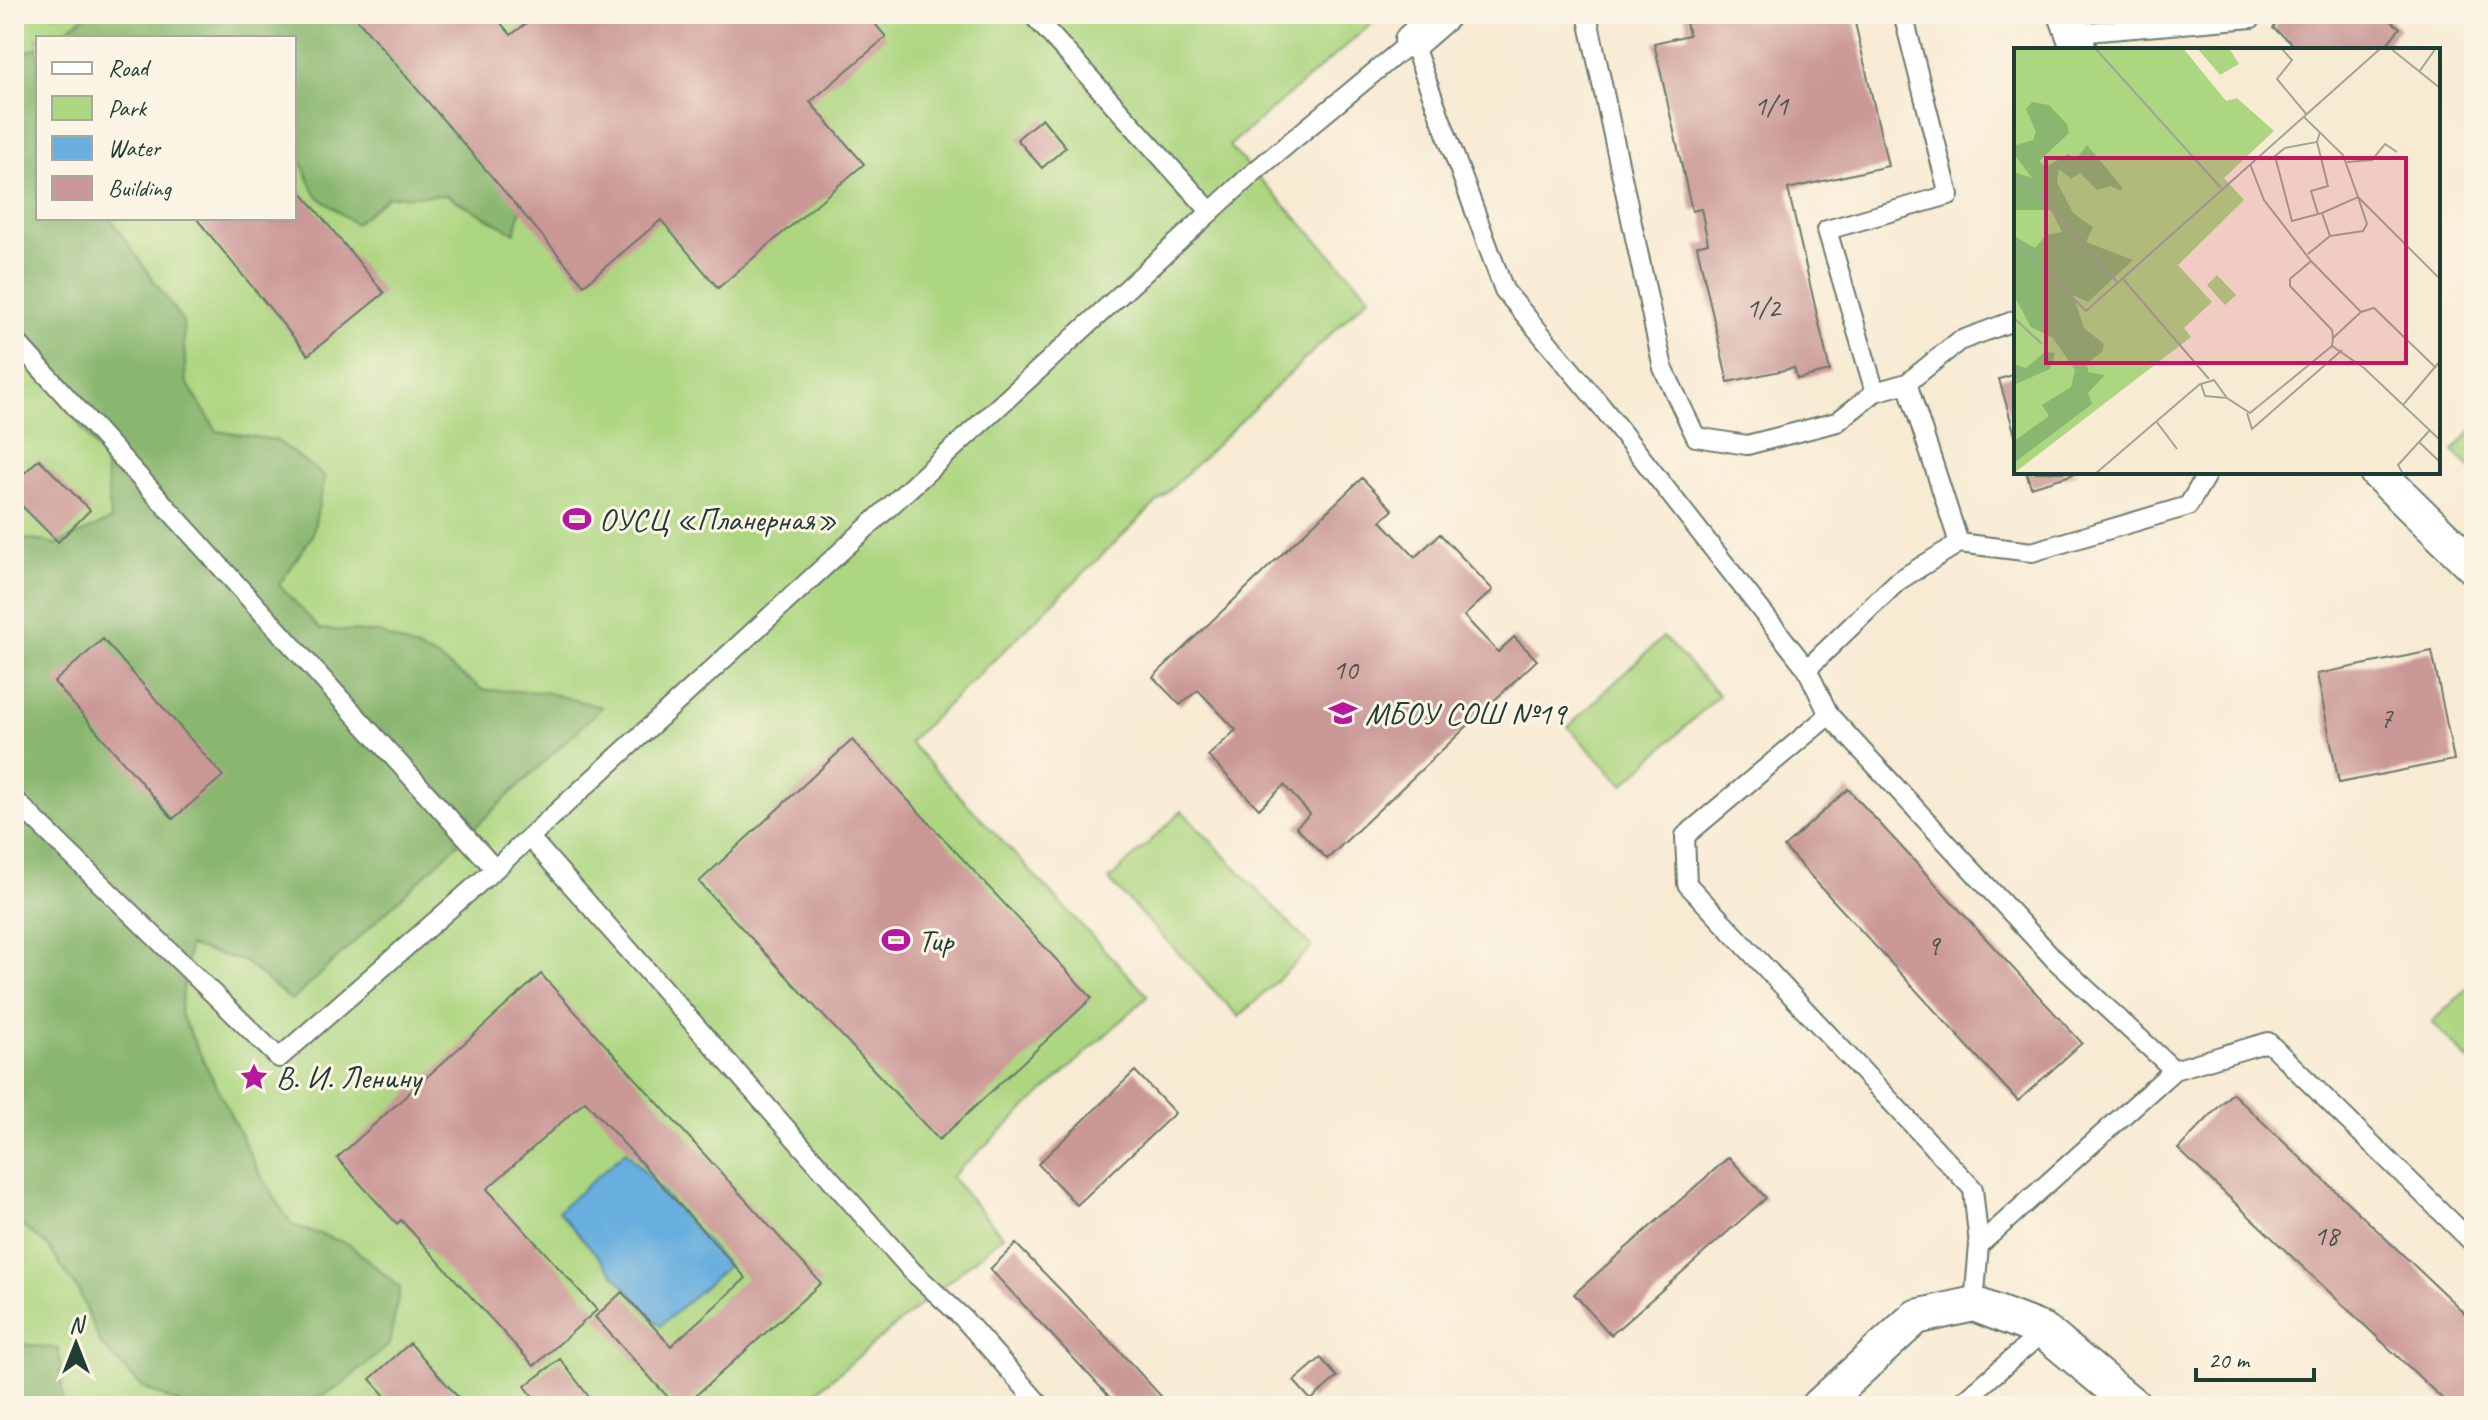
<svg xmlns="http://www.w3.org/2000/svg" width="2488" height="1420" font-family="Caveat,sans-serif">
  <style>
    .green { fill: #add681; stroke: #668a5a; stroke-width: 2; fill-rule: evenodd }
    .forest { fill: #8ab76f; stroke: #547a52; stroke-width: 2 }
    .water { fill: #68aede; stroke: #447689; stroke-width: 2 }
    .building { fill: #ca9896 }
    .lines { fill: none; stroke-linecap: round; stroke-linejoin: round }
    .lane-casing { stroke: #6b7a6c; stroke-width: 22 }
    .street-casing { stroke: #6b7a6c; stroke-width: 38 }
    .lane { stroke: #fff; stroke-width: 18 }
    .street { stroke: #fff; stroke-width: 34 }
    .labels { text-anchor: middle; stroke-width: 6; stroke-linejoin: round; paint-order: stroke }
    .number-label { font-size: 28px; fill: #4a544c }
    .poi-label { font-size: 32px; fill: #1f3d34; stroke: #fcf5e5; text-anchor: start }
    .inset-road { fill: none; stroke: #a1a594; stroke-width: 2 }
    .view { fill: #c2185b; fill-opacity: 0.15; stroke: #c2185b; stroke-width: 4 }
    .inset-edge { fill: none; stroke: #1f3d34; stroke-width: 4 }
  </style>
  <rect width="100%" height="100%" fill="#fcf5e5"/>
  <filter id="ink" filterUnits="userSpaceOnUse"><feTurbulence type="fractalNoise" baseFrequency=".0125" numOctaves="2"/><feDisplacementMap in="SourceGraphic" scale="16" xChannelSelector="R" yChannelSelector="G"/><feConvolveMatrix kernelMatrix="1 2 1 2 8 2 1 2 1" color-interpolation-filters="sRGB"/></filter>
  <filter id="wash" filterUnits="userSpaceOnUse"><feTurbulence type="fractalNoise" baseFrequency=".006" numOctaves="4" result="noise"/><feDisplacementMap in="SourceGraphic" scale="32" xChannelSelector="R" yChannelSelector="G"/><feGaussianBlur stdDeviation="1.8" result="paint"/><feColorMatrix in="noise" values="0 0 0 0 0 0 0 0 0 0 0 0 0 0 0 0 0 1.4 0 .05"/><feComposite in="paint" operator="in"/></filter>
  <g filter="url(#wash)">
    <rect width="100%" height="100%" fill="#f8ebd4"/>
    <path class="green" d="M14,14H1383L1229,146L1370,296L909,742L1148,996L951,1177L1003,1236L799,1406H14ZM38,38H294V218H38Z
      M2474,428V471L2453,451Z
      M1663,637L1719,695L1623,785L1568,727Z
      M1182,811L1312,947L1239,1017L1109,880Z
      M2474,982V1066L2432,1022Z"/>
    <path class="forest" d="M87,14H365L523,201L515,233L446,195L387,197L355,224L316,195L294,147V38H56Z
      M38,47V218H110L183,322L186,381L217,431L276,440L325,477L312,536L279,585L320,629L379,633L434,656L483,690L544,692L602,707L292,1001L245,962L189,946L180,1013L261,1176L292,1225L349,1244L400,1288L389,1345L339,1387L302,1406H184L142,1387L101,1345L79,1292L47,1245L14,1220V537L57,544L111,520L105,461L36,363L14,361V57Z
      M14,1343L59,1349L63,1406H14Z"/>
    <path class="water" d="M626,1151L728,1266L660,1326L558,1211Z"/>
    <g id="blocks">
      <path class="building" d="M353,14H493L511,35L528,22L521,14H867L886,37L810,102L864,164L718,288L661,220L584,285Z
        M1684,14H1748L1750,20L1777,14H1853L1888,166L1788,189L1830,371L1797,379L1794,368L1728,382L1697,246L1708,243L1701,209L1692,211L1654,43L1689,35Z
        M2284,14H2382L2400,28L2382,50H2300L2273,28Z
        M1042,118L1066,147L1042,168L1017,139Z
        M294,183L384,293L308,355L196,218H294Z
        M2016,374V434L2015,435L1999,379Z
        M39,459L90,510L58,542L14,498V483Z
        M2026,472H2077L2078,473L2031,487Z
        M1362,478L1393,510L1381,521L1415,557L1440,534L1493,590L1464,616L1498,652L1514,637L1537,660L1327,859L1296,827L1310,814L1284,785L1259,809L1208,756L1236,730L1198,690L1180,705L1153,677Z
        M103,639L223,776L173,819L54,682Z
        M2432,651L2454,760L2339,783L2317,674Z
        M852,740L1092,998L939,1140L699,882Z
        M1848,789L2082,1043L2018,1101L1784,847Z
        M541,974L821,1283L684,1406H676L595,1317L622,1292L671,1346L746,1278L585,1101L487,1189L597,1310L534,1366L401,1220L397,1224L337,1158Z
        M1135,1071L1175,1113L1077,1205L1038,1164Z
        M2232,1093L2474,1322V1406H2450L2178,1149Z
        M1729,1157L1766,1198L1611,1335L1574,1294Z
        M1016,1244L1114,1345L1170,1406H1118L990,1269Z
        M410,1343L466,1406H394L370,1379Z
        M1321,1358L1337,1377L1311,1400L1294,1381Z
        M560,1359L596,1406H540L525,1386Z"/>
    </g>
  </g>
  <g filter="url(#ink)">
    <use href="#blocks" fill-opacity="0" stroke="#6b7a6c" stroke-width="2"/>
    <g class="lines">
      <defs>
        <path id="lane" d="M1032,14L1211,212
          M1587,14L1663,368L1696,437L1747,445L1837,422L1875,392L1907,383L1959,543L1898,581L1807,669
          M2075,33L2252,18L2255,14
          M14,339L495,869
          M1907,383L1959,341L2016,320
          M1875,392L1827,230L1949,195L1903,14
          M1959,543L2032,552L2188,506L2208,472
          M1829,715L1685,836L1687,884L1973,1189L1979,1245
          M14,799L279,1058L495,869L1254,172L1412,41L1504,290L1602,407L1807,669L1829,715L2055,960L2174,1070
          M530,838L912,1271L963,1318L1041,1406
          M1974,1304L1979,1245L2174,1070L2268,1042L2474,1244
          M1958,1406L2044,1331"/>
        <path id="street" d="M2066,14L2079,50
          M1412,41L1443,14
          M2377,472L2474,567
          M1819,1406L1916,1317L1974,1304L2044,1331L2134,1406"/>
      </defs>
      <use href="#lane" class="lane-casing"/>
      <use href="#street" class="street-casing"/>
      <use href="#lane" class="lane"/>
      <use href="#street" class="street"/>
    </g>
  </g>
  <defs>
    <symbol id="stadium-bare" viewBox="-9 -9 18 18"><path d="M0-5a6.5 5 0 1 0 0 10a6.5 5 0 1 0 0-10ZM-3.5-1.8h7v3.6h-7Z" fill="#b5179e" stroke="#fcf5e5" stroke-width="2.5" paint-order="stroke"/></symbol>
    <symbol id="school-bare" viewBox="-9 -9 18 18"><path d="M0-5L7-2L0 1L-7-2ZM-4 1L0 2.5L4 1V4Q0 6-4 4Z" fill="#b5179e" stroke="#fcf5e5" stroke-width="2.5" paint-order="stroke"/></symbol>
    <symbol id="sight-bare" viewBox="-9 -9 18 18"><path d="M0-6L1.8-2.2L6-1.7L2.9 1.2L3.7 5.4L0 3.3L-3.7 5.4L-2.9 1.2L-6-1.7L-1.8-2.2Z" fill="#b5179e" stroke="#fcf5e5" stroke-width="2.5" paint-order="stroke"/></symbol>
  </defs>
  <g fill-rule="evenodd">
    <use href="#stadium-bare" x="557" y="499" width="40" height="40"/>
    <use href="#school-bare" x="1323" y="693" width="40" height="40"/>
    <use href="#stadium-bare" x="876" y="920" width="40" height="40"/>
    <use href="#sight-bare" x="234" y="1057" width="40" height="40"/>
  </g>
  <g class="labels">
    <g class="number-label">
      <text x="1771" y="115">1/1</text>
      <text x="1763" y="317">1/2</text>
      <text x="1345" y="679">10</text>
      <text x="2386" y="727">7</text>
      <text x="1933" y="955">9</text>
      <text x="2326" y="1245">18</text>
    </g>
    <g class="poi-label">
      <text x="599" y="530">ОУСЦ «Планерная»</text>
      <text x="1365" y="724">МБОУ СОШ №19</text>
      <text x="918" y="951">Тир</text>
      <text x="276" y="1088">В. И. Ленину</text>
    </g>
  </g>
  <g transform="translate(2014 48)">
    <rect width="426" height="426" fill="#f8ebd4"/>
    <path d="M0,0H169L212,53L223,50L260,83L210,130L230,152L164,217L198,254L170,280L177,289L0,425ZM183,0H215L225,16L206,27ZM203,227L222,247L211,257L193,237Z" fill="#add681"/>
    <path d="M18,54L35,57L53,76L55,85L25,113L32,119L54,106L62,111L73,97L108,139L107,143L96,138L83,142L66,125L57,131L45,121L43,134L59,165L79,179L72,194L119,212L74,254L59,247L70,280L90,296L88,304L73,315L74,324L91,327L74,345L78,356L0,415V393L35,368L28,357L57,339L61,322L39,290L17,279L0,248V188L21,200L32,187L48,184L37,162H0V124L18,130L0,106L2,97L19,92L22,84L12,61ZM31,304L41,305L36,321L0,337V316L12,320Z" fill="#8ab76f"/>
    <path class="inset-road" d="M81,0L207,140M267,0L278,12L263,31L293,67M376,0L426,40M405,24L422,0M290,69L329,107L344,149L426,231M303,94L314,138L297,143L304,166M333,114L358,112L371,96L383,104M236,116L250,152L297,213L347,264M0,134L9,131L104,235M308,165L344,149L353,176L349,183L316,188M0,192L72,263L367,0M294,206L316,188L308,165L278,173L261,108L271,100L303,94L306,84M297,213L276,231V238L318,282L319,290M109,231L195,331M0,270L28,296M318,298L319,290L347,264L360,260L422,320M213,350L191,348L187,336L200,332L213,350L236,365L318,298L350,320L426,392M389,357L426,313M233,365L238,381L328,302M142,373L163,401M405,394L426,414M81,426L186,336M389,426L384,417L416,382"/>
    <path class="view" d="M32,110H392V315H32Z"/>
    <rect width="426" height="426" class="inset-edge"/>
  </g>
  <rect width="2488" height="1420" fill="none" stroke="#fcf5e5" stroke-width="48"/>
  <rect x="36" y="36" width="260" height="184" fill="#fcf5e5" stroke="#a4ab9e" stroke-width="2"/>
  <rect x="52" y="62" width="40" height="12" fill="#ffffff" stroke="#a4ab9e" stroke-width="2"/>
  <text x="108" y="76" font-size="24" fill="#1f3d34">Road</text>
  <rect x="52" y="96" width="40" height="24" fill="#add681" stroke="#a4ab9e" stroke-width="2"/>
  <text x="108" y="116" font-size="24" fill="#1f3d34">Park</text>
  <rect x="52" y="136" width="40" height="24" fill="#68aede" stroke="#a4ab9e" stroke-width="2"/>
  <text x="108" y="156" font-size="24" fill="#1f3d34">Water</text>
  <rect x="52" y="176" width="40" height="24" fill="#ca9896" stroke="#a4ab9e" stroke-width="2"/>
  <text x="108" y="196" font-size="24" fill="#1f3d34">Building</text>
  <g transform="translate(76 1344)" stroke="#fcf5e5" stroke-width="6" paint-order="stroke">
  <path d="M0-6L14 30L0 20L-14 30Z" fill="#1f3d34"/>
  <text y="-12" font-size="22" font-weight="bold" text-anchor="middle" fill="#1f3d34">N</text>
  </g>
  <path d="M2196 1368v12h118v-12" fill="none" stroke="#1f3d34" stroke-width="4"/>
  <text x="2208" y="1368" font-size="24" fill="#1f3d34" stroke="#fcf5e5" stroke-width="6" paint-order="stroke">20 m</text>
</svg>
